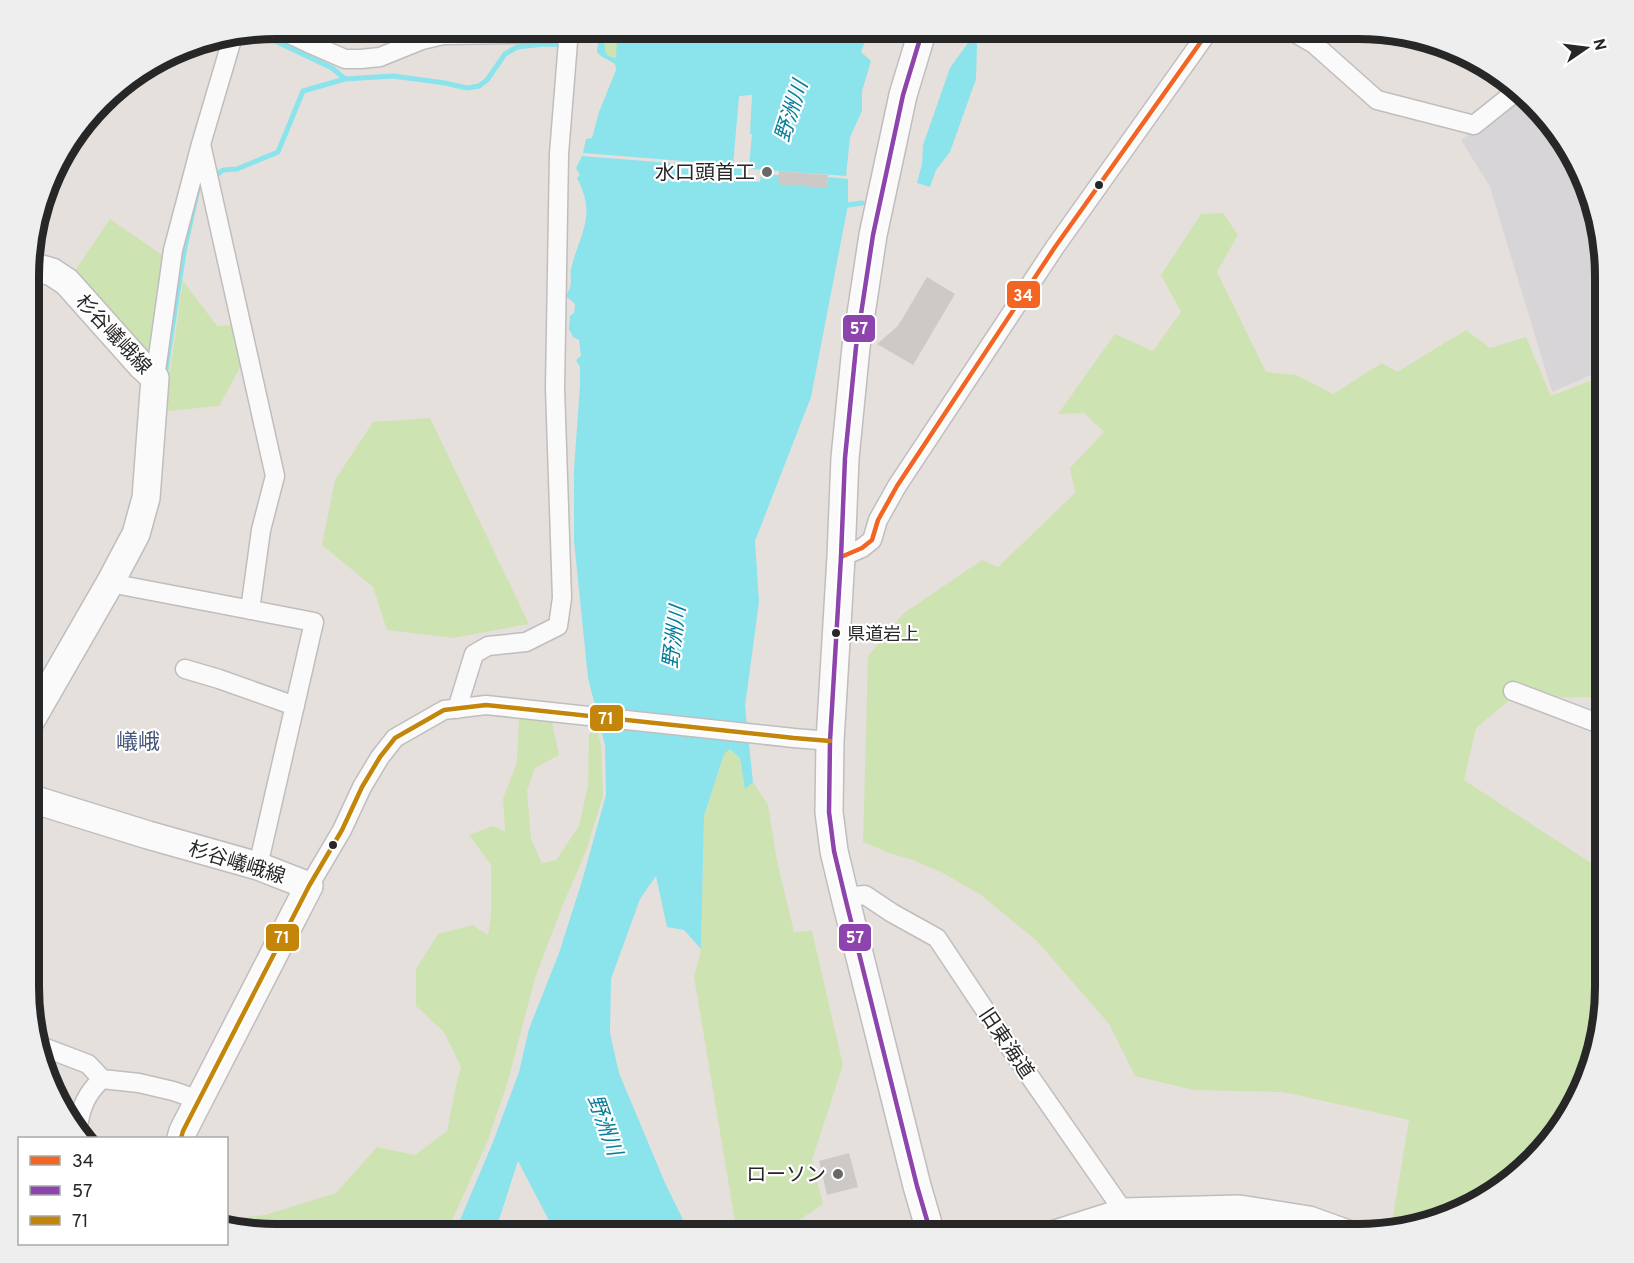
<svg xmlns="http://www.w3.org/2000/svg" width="1634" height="1263" font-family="Overpass,'Noto Sans JP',sans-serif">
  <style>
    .industrial { fill: #d8d5d8 }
    .green { fill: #cee3b2 }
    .water { fill: #8be3ec }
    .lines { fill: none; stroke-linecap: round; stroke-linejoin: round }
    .stream { stroke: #8be3ec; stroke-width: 5 }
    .building { fill: #ccc9c6 }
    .minor-casing { stroke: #bfbdbe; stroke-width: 21 }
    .secondary-casing { stroke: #bfbdbe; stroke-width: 30 }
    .minor { stroke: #fbfafa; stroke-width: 18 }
    .secondary { stroke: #fbfafa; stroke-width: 27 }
    .bus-1-casing { stroke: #fff; stroke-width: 9 }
    .bus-2-casing { stroke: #fff; stroke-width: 9 }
    .bus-3-casing { stroke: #fff; stroke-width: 9 }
    .bus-1 { stroke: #f26522; stroke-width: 4.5 }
    .bus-2 { stroke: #8e44ad; stroke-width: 4.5 }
    .bus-3 { stroke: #c3860a; stroke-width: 4.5 }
    .poi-dot { fill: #6a6866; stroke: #fff; stroke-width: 2 }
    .bus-dot { fill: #272727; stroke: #fff; stroke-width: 2 }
    .labels { text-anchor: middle; stroke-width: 4.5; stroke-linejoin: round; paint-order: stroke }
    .bus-label { font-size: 18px; fill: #272727; stroke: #fff; text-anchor: start }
    .poi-label { font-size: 20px; fill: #272727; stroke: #fff; text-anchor: end }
    .street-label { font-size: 20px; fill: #272727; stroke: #fff }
    .water-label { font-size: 21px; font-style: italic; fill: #077f9b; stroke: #fff }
    .quarter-label { font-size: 22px; fill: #465779; stroke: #fff }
    .rim { fill: none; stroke: #272727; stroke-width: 8 }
    .line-badge { stroke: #fff; stroke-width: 2 }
    .badge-label { font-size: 16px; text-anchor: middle; font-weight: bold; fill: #fff }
  </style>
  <rect width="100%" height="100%" fill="#e6e0dc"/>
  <path class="industrial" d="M1524,93L1580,167L1605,276V369L1552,392L1490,187L1461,140Z"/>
  <path class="green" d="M596,29H625L611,34L617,38V58L608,56L604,51C605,42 602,35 596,29Z
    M1223,213L1238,235L1217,272L1266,372L1296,375L1333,394L1382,363L1397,372L1466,330L1490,348L1526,337L1551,396L1605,375V697L1512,698L1476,728L1464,780L1605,872V1004L1587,1082L1544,1150L1453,1216L1391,1228L1409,1120L1283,1092L1193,1090L1135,1076L1109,1024L1037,941L981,895L943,873L910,859L892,854L863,842L868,656L904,613L982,560L998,567L1075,493L1070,468L1104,432L1084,413L1058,414L1115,334L1153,351L1181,312L1161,275L1201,214Z
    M110,219L165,257L149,357L72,275Z
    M183,281L217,326L236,325L242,364L219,406L168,411V383Z
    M430,418L529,624L453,638L387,630L373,587L322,545L335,480L373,422Z
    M519,718L552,722L559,755L535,768L527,791L531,839L542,863L556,860L579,826L588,785L589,734L597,730L601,744L603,796L586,851L562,907L535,978L508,1081L488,1140L446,1234H260L227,1226V1219L265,1215L336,1193L377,1147L415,1155L447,1131L456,1085L461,1067L444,1032L416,1006V969L438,934L472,925L488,935L491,914V865L469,835L493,826L505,831L503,799L517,762Z
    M730,749L740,757L745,788L753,782L768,805L777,861L794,932L812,931L843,1065L812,1160L823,1204L779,1234H737L694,977L701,949L704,816L724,754Z"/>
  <path class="water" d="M586,29H596L598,30L605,45V51L608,56L616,58L617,38L610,34C613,30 616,30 621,31L625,29H870L861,52L871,61L862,91V111L850,137L846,176L751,169V166H749L752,134H750L752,95L739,96L733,165L583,153L586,139L592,138L599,112L616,70L615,64L601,56L597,52L598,43Z
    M970,40L977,44L976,79L950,152L936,170L930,187L917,183L922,164L923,145L950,68Z
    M582,156L747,169V181L760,182L761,174L779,175V184L794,185L795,177L827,188L828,177L848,179V205L811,397L755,541L759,602L745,706L753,782L745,789L740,758L730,749L724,754L704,816L701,949L684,930L667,927L656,876L640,899L611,979L610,1033L619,1073L665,1183L690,1234H556L518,1161L495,1232L493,1234H454L493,1142L519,1072L529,1029L559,953L582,881L606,795L605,745L588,678L574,541V469L580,385V367L576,360L581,356L579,340L573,337L569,329L570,316L574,313L575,304L566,296C575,281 568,278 572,265C582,229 596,215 577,178L580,175L576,168Z"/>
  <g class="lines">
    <path class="stream" d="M578,29L583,31L594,32
      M256,32L332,68L345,79L393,76L445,83L467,88L479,86L487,80L505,54L517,47L544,44L566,45
      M973,46L978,29
      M848,205L862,203
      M165,376L184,252L198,189L223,170L237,169L278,152L303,91L345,79"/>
  </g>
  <path class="building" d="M779,171L828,175L827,188L778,184Z
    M927,277L955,294L913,365L877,344L898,326Z
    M849,1153L858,1187L827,1195L819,1161Z"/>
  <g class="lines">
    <defs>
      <path id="minor" d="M279,29L313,45L345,59H361L380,57L422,40L443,35L568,33
        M1288,29L1314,44L1377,100L1474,125L1519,89
        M201,144L275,476L261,530L250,610
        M155,378L173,250L201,144L233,36
        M841,557L862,548L872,540L878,520L897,486L1055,247L1210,29
        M110,583L314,622L258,866
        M185,669L219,679L295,706
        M1513,691L1605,726
        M457,709L474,654L488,646L526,642L558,626L562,598L555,388L559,154L569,29
        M309,886L342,830L362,787L380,757L395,738L444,710L486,705L794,738L830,741
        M845,897L865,895L892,913L937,938L1017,1058L1124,1212L1136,1234
        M40,1045L43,1047L88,1064L102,1079L139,1083L173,1091L199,1100
        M78,1127C81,1106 87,1093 102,1079"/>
      <path id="secondary" d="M923,29L903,95L873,235L856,347L845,458L841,557L830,741L829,812L834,851L845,897L917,1186L931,1234
        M30,722L110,583L136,534L146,498L155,378L141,365L67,282L52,272L31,266
        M29,798L148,835L258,866L309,886L183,1131L181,1138
        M1055,1234L1124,1212L1239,1209L1309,1220L1348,1234"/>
    </defs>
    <use href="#minor" class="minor-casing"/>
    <use href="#secondary" class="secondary-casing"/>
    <use href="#minor" class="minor"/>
    <use href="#secondary" class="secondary"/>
    <defs>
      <path id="bus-1" d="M841,557L862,548L872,540L878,520L897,486L1055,247L1210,29"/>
      <path id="bus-2" d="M923,29L903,95L873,235L856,347L845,458L841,557L830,741L829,812L834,851L845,897L917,1186L931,1234"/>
      <path id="bus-3" d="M181,1138L183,1131L309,886L342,830L362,787L380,757L395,738L444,710L486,705L794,738L830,741"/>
    </defs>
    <use href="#bus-1" class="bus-1-casing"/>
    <use href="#bus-2" class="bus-2-casing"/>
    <use href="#bus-3" class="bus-3-casing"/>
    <use href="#bus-1" class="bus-1"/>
    <use href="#bus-2" class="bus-2"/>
    <use href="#bus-3" class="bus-3"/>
  </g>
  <g class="poi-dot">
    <circle cx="767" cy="172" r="6"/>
    <circle cx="838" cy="1174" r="6"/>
  </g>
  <g class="bus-dot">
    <circle cx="1099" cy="185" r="5"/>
    <circle cx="836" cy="633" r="5"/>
    <circle cx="333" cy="845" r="5"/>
  </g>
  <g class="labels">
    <g class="bus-label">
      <text x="847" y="640">県道岩上</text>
    </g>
    <g class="poi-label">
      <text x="755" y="179">水口頭首工</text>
      <text x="826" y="1181">ローソン</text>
    </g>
    <g class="street-label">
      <text transform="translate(114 334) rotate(47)" y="7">杉谷嶬峨線</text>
      <text transform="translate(237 862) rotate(17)" y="7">杉谷嶬峨線</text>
      <text transform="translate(1007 1043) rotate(56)" y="7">旧東海道</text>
    </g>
    <g class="water-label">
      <text transform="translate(791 111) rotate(-72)" y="7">野洲川</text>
      <text transform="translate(674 637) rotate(-83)" y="7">野洲川</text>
      <text transform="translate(605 1125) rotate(70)" y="7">野洲川</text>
    </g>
    <g class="quarter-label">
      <text x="138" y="749">嶬峨</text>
    </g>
  </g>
  <path d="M0 0H1634V1263H0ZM276 39H1358A237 237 0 0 1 1595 276V987A237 237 0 0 1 1358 1224H276A237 237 0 0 1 39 987V276A237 237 0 0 1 276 39Z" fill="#eee" fill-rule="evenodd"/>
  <path class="rim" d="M276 39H1358A237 237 0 0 1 1595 276V987A237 237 0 0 1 1358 1224H276A237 237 0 0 1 39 987V276A237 237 0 0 1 276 39Z"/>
  <g class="line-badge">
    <rect x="1006" y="280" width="35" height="29" rx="6" fill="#f26522"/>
    <rect x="842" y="314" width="34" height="29" rx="6" fill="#8e44ad"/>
    <rect x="589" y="704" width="35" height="28" rx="6" fill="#c3860a"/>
    <rect x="838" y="923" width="34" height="29" rx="6" fill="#8e44ad"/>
    <rect x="265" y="923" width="35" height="29" rx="6" fill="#c3860a"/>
  </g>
  <g class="badge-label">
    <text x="1023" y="301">34</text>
    <text x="859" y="334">57</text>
    <text x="606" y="724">71</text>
    <text x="855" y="943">57</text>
    <text x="282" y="943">71</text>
  </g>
  <rect x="18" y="1137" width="210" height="108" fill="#ffffff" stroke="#a9a9a9" stroke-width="1.5"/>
  <rect x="30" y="1156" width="30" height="9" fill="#f26522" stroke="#a9a9a9" stroke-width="1.5"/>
  <text x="72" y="1167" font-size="18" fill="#272727">34</text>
  <rect x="30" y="1186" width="30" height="9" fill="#8e44ad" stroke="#a9a9a9" stroke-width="1.5"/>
  <text x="72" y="1197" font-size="18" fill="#272727">57</text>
  <rect x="30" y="1216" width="30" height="9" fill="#c3860a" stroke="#a9a9a9" stroke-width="1.5"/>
  <text x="72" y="1227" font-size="18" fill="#272727">71</text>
  <g transform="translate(1586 48) rotate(76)" stroke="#ffffff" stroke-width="4.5" paint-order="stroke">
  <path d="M0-4.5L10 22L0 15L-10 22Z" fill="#272727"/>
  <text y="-9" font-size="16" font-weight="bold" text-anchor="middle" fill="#272727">N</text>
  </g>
</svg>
